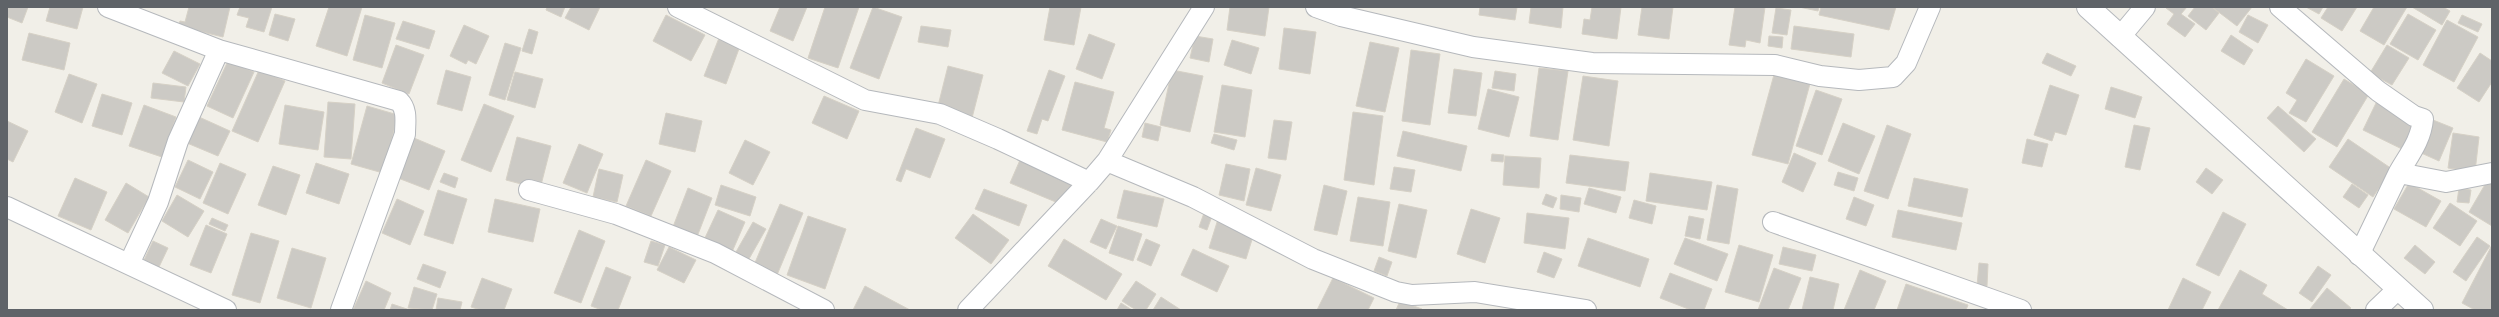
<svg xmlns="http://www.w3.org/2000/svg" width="2499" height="317" font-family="Signika,sans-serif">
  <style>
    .building { fill: #cccac5; stroke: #d6d1c6 }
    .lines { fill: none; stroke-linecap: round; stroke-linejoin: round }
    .minor-casing { stroke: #b5b8bc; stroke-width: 22 }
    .tertiary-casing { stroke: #b5b8bc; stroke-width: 24 }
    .minor { stroke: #fff; stroke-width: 20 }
    .tertiary { stroke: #fff; stroke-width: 22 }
  </style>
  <rect width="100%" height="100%" fill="#f1efe8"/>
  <path class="building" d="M7,7H28L22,23L7,17Z
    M50,7H83L77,29L46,21Z
    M189,7H230L223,37L178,26L180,21L185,22Z
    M240,7H272L264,32L246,27L249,18L237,15Z
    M329,7H362L347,56L316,46Z
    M547,7H565L561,17L546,10Z
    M571,7H600L589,30L565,18Z
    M780,7H807L793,41L770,31Z
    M825,7H859L838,68L808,58Z
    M873,7L902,17L879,79L850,68Z
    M1050,7H1081L1074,45L1044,40Z
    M1230,7H1269L1265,36L1227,30Z
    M1480,7H1517L1515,20L1479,15Z
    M1531,7H1563L1561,28L1529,23Z
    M1592,7H1621L1617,39L1582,34L1584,19L1590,20Z
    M1642,7H1673L1669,39L1638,35Z
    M1735,7H1765L1760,43L1746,40L1745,47L1729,45Z
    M1799,7H1819L1818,11Z
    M1821,7H1896L1889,30L1819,15Z
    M2187,7L2181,14L2195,24L2185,37L2167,24L2174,14L2166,8Z
    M2195,7H2212L2219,13L2206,30L2188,16Z
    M2212,7H2252L2237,26Z
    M2306,7H2323L2319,14Z
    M2328,7H2357L2342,31L2321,18Z
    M2374,7H2407L2384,45L2360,31Z
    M2412,7H2443L2450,11L2442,25Z
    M1776,8L1791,10L1787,35L1772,33Z
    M275,14L295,19L288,41L269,35Z
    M2408,14L2436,30L2418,60L2390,44Z
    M365,15L395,23L382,68L353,60Z
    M666,15L705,35L691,61L653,41Z
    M2248,15L2268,25L2258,43L2239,32Z
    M2462,15L2482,24L2478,32L2458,23Z
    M2447,20L2478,37L2454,82L2423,65Z
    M403,21L435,31L429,49L396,39Z
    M464,25L489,36L476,64L468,60L466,64L450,56Z
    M921,26L951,30L948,47L918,42Z
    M1794,26L1854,34L1851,57L1791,49Z
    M1284,28L1316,32L1310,74L1279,69Z
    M529,29L538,32L532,54L522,51Z
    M29,33L70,43L64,70L22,60Z
    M1089,34L1115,44L1102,79L1076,69Z
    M2231,35L2253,50L2244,65L2221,51Z
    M1195,36L1213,39L1209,62L1190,58Z
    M1769,36L1783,37L1782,48L1768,46Z
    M719,38L740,46L726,84L704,76Z
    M1232,40L1259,48L1251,74L1224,65Z
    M1370,42L1399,48L1385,112L1356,106Z
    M505,43L521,48L505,100L489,95Z
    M396,45L424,55L409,94L382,83Z
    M2387,45L2409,58L2392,85L2370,73Z
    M1411,50L1440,54L1430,125L1402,121Z
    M174,51L200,64L188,86L162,73Z
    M2047,53L2076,66L2071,76L2042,63Z
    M2480,53L2492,61V82L2479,102L2457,88Z
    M2306,59L2334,76L2306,122L2289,113L2297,100L2286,93Z
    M228,61L254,72L233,118L207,106Z
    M948,66L983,75L972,118L937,110Z
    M1539,68L1568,71L1558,140L1530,136Z
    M1454,69L1482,73L1476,116L1448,113Z
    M259,70L285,81L258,142L232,131Z
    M446,70L471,77L462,111L437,104Z
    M1049,70L1065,76L1048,121L1042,119L1037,134L1027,131Z
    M1172,70L1203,76L1190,132L1160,125Z
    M1495,71L1516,74L1514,91L1492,88Z
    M1775,71L1811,80L1788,164L1752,155Z
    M515,72L543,79L535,108L507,100Z
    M69,74L97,84L82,123L55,112Z
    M1583,76L1618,81L1609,146L1573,140Z
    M2344,79L2369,94L2337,147L2312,132Z
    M1075,82L1114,92L1104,128L1111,130L1107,142L1062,130Z
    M153,83L186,87L184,102L151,98Z
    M1222,85L1252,90L1245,137L1214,132Z
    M2050,85L2079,95L2066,135L2055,132L2052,141L2034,135Z
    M2111,87L2142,97L2135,118L2105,109Z
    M1488,89L1519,97L1509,137L1478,129Z
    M1816,90L1842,99L1822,155L1796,146Z
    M102,94L132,103L122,135L92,126Z
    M824,96L859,111L847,139L812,123Z
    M2377,101L2418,122L2404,150L2363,130Z
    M328,102L355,104L351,159L324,157Z
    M484,104L514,116L491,172L461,160Z
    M144,105L176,117L162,157L129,146Z
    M285,105L324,112L318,150L279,144Z
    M367,106L398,115L383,173L351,164Z
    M2278,106L2316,139L2304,152L2267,118Z
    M1353,112L1383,116L1374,185L1344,180Z
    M666,113L702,121L695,152L659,144Z
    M199,117L230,131L218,156L187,143Z
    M1274,120L1292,122L1286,160L1268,158Z
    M2433,120L2453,128L2439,161L2419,152Z
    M7,121L28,131L13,162L7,159Z
    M1145,123L1161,127L1158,141L1142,137Z
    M1843,123L1875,136L1859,174L1828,161Z
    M1887,125L1911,134L1888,199L1864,191Z
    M2134,125L2150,128L2140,170L2125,167Z
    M916,128L945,139L930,178L906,169L901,182L896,180Z
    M1403,131L1467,146L1461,171L1397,156Z
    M2453,133L2479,137L2475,172L2448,168Z
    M1214,134L1237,140L1234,150L1211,143Z
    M517,137L551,146L540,189L506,180Z
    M414,138L445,151L429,190L398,178Z
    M2027,139L2048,144L2042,167L2022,163Z
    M2348,139L2392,169L2373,197L2329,167Z
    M745,140L770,152L753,185L729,173Z
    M579,144L603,154L587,193L563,183Z
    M1794,153L1816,163L1803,192L1782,182Z
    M1492,154L1504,155L1503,162L1491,161Z
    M1570,155L1629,162L1625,191L1566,183Z
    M1505,156L1541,158L1539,188L1503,185Z
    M188,160L213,172L200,199L175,187Z
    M646,160L671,171L651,216L626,206Z
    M1020,160L1073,181L1063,205L1010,183Z
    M220,163L246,174L228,214L203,203Z
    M316,163L349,174L339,204L306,193Z
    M1226,164L1250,169L1244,201L1219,195Z
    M273,166L300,175L286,215L258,205Z
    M1394,167L1415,170L1411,192L1390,189Z
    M1256,168L1281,175L1271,211L1246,205Z
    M2206,168L2223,180L2212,194L2196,182Z
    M599,169L623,175L617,202L593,197Z
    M1838,172L1858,178L1854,191L1834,185Z
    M444,173L458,178L455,188L440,182Z
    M1650,173L1712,182L1707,210L1646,201Z
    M2490,176L2492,178V226L2469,212Z
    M75,178L107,192L91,230L58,216Z
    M1914,178L1968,189L1962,217L1908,206Z
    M126,183L149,197L128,233L105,220Z
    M2409,183L2441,201L2426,227L2394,209Z
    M2352,184L2368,195L2359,208L2343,197Z
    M721,185L756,197L750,216L715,205Z
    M1324,185L1347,191L1337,235L1314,230Z
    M1717,185L1738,189L1729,244L1707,240Z
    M688,188L712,198L695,242L671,232Z
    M1589,188L1621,197L1616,213L1584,204Z
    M2459,188L2471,190L2469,203L2457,202Z
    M984,189L1027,205L1019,226L975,209Z
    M438,190L467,199L453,244L424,235Z
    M1124,190L1164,199L1157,227L1117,218Z
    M1546,194L1557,198L1553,208L1542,204Z
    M177,195L204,211L188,237L162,221Z
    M1561,195L1581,198L1579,212L1560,209Z
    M1358,197L1390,202L1383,246L1350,241Z
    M1854,197L1874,205L1866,226L1846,219Z
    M397,199L424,211L410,245L382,233Z
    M495,199L540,209L533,242L488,232Z
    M1634,200L1656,206L1652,224L1629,218Z
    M2450,203L2477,221L2460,246L2433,228Z
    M780,204L803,213L777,275L754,265Z
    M1399,204L1427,210L1416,258L1388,251Z
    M1471,209L1500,218L1485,263L1457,254Z
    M718,210L745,222L732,252L704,240Z
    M1898,210L1962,223L1956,250L1892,237Z
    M2223,212L2246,224L2219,276L2196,265Z
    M1204,213L1212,216L1207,230L1199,227Z
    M1527,213L1569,218L1565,249L1524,243Z
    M973,214L1009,240L991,264L955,238Z
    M808,216L846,229L825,289L787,275Z
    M1689,216L1704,219L1700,239L1685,236Z
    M212,218L228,225L225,231L209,224Z
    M1101,219L1117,226L1106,249L1090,242Z
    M1218,219L1255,230L1246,259L1209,248Z
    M753,222L766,229L745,266L732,259Z
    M206,225L227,234L211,273L190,265Z
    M1118,226L1142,234L1133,261L1109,253Z
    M579,230L605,241L581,303L554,293Z
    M251,233L279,241L260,303L232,295Z
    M2477,237L2490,246L2466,281L2453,272Z
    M1588,238L1649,259L1640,287L1578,266Z
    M1685,238L1728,254L1717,281L1674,264Z
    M1064,239L1122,274L1106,300L1048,266Z
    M1146,239L1160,245L1151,266L1137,260Z
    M153,241L168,248L159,267L144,260Z
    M651,241L665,245L658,266L644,262Z
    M1739,245L1773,255L1759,302L1725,292Z
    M2415,245L2435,262L2425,274L2404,258Z
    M2492,245V310H2475L2462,303Z
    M669,247L696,260L684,283L657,270Z
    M1783,247L1816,255L1812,271L1779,264Z
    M292,248L326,258L311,308L277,298Z
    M1193,249L1229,266L1217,292L1181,275Z
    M1544,252L1562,259L1554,278L1537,272Z
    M1379,257L1392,262L1387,276L1374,271Z
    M1979,263L1988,264L1987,286H1977Z
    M423,264L446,272L440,288L417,279Z
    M2318,266L2331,275L2312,302L2299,293Z
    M606,267L631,277L618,310H602L591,306Z
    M1774,268L1801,278L1788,310H1758Z
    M1860,270L1886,281L1874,310H1844Z
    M2240,270L2267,285L2262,294L2288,310H2218Z
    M1670,273L1712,289L1704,310H1691L1660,298Z
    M1810,277L1839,284L1833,310H1802Z
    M482,278L512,289L504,310H481L471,307Z
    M1333,278L1374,298L1368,310H1317Z
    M2183,278L2211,292L2202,310H2168Z
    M366,281L391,293L384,310H353Z
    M1136,281L1156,294L1146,310H1136L1122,301Z
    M1906,284L1968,305L1966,310H1897Z
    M865,286L910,310H853Z
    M414,287L437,294L432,310L408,308Z
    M2327,288L2351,308L2349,310L2310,309Z
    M1161,297L1181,310H1153Z
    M438,298L462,302L460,310H436Z
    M1400,301L1422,309V310H1396Z
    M1121,303L1132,310H1117Z
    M392,304L410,310H390Z"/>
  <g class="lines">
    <defs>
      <path id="minor" d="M108,7L219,50
        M678,7L865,100L940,114L998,139L1089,182
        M1316,7L1341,16L1473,47L1592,63L1775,65L1820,76L1859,80L1893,77L1906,63L1930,7
        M2280,7L2378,91L2414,116L2423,119C2421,141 2408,156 2398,174C2385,201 2372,228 2359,255
        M2120,37L2145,7
        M1107,161L1193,197L1313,259L1396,292L1412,295L1475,292L1586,310
        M2399,173L2446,182L2492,173
        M529,190L616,214L715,253L824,310
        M7,207L226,310
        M1773,222L2021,310
        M129,264L158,202L178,141L219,50L399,101C408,110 405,122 405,134L341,310
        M968,310L1089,182L1107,161L1204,7
        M2376,310L2398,289"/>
      <path id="tertiary" d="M2088,7L2422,310"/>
    </defs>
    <use href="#minor" class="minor-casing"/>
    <use href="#tertiary" class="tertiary-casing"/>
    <use href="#minor" class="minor"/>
    <use href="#tertiary" class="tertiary"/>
  </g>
  <rect width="2499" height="317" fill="none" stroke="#5f6368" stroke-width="16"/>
</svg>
